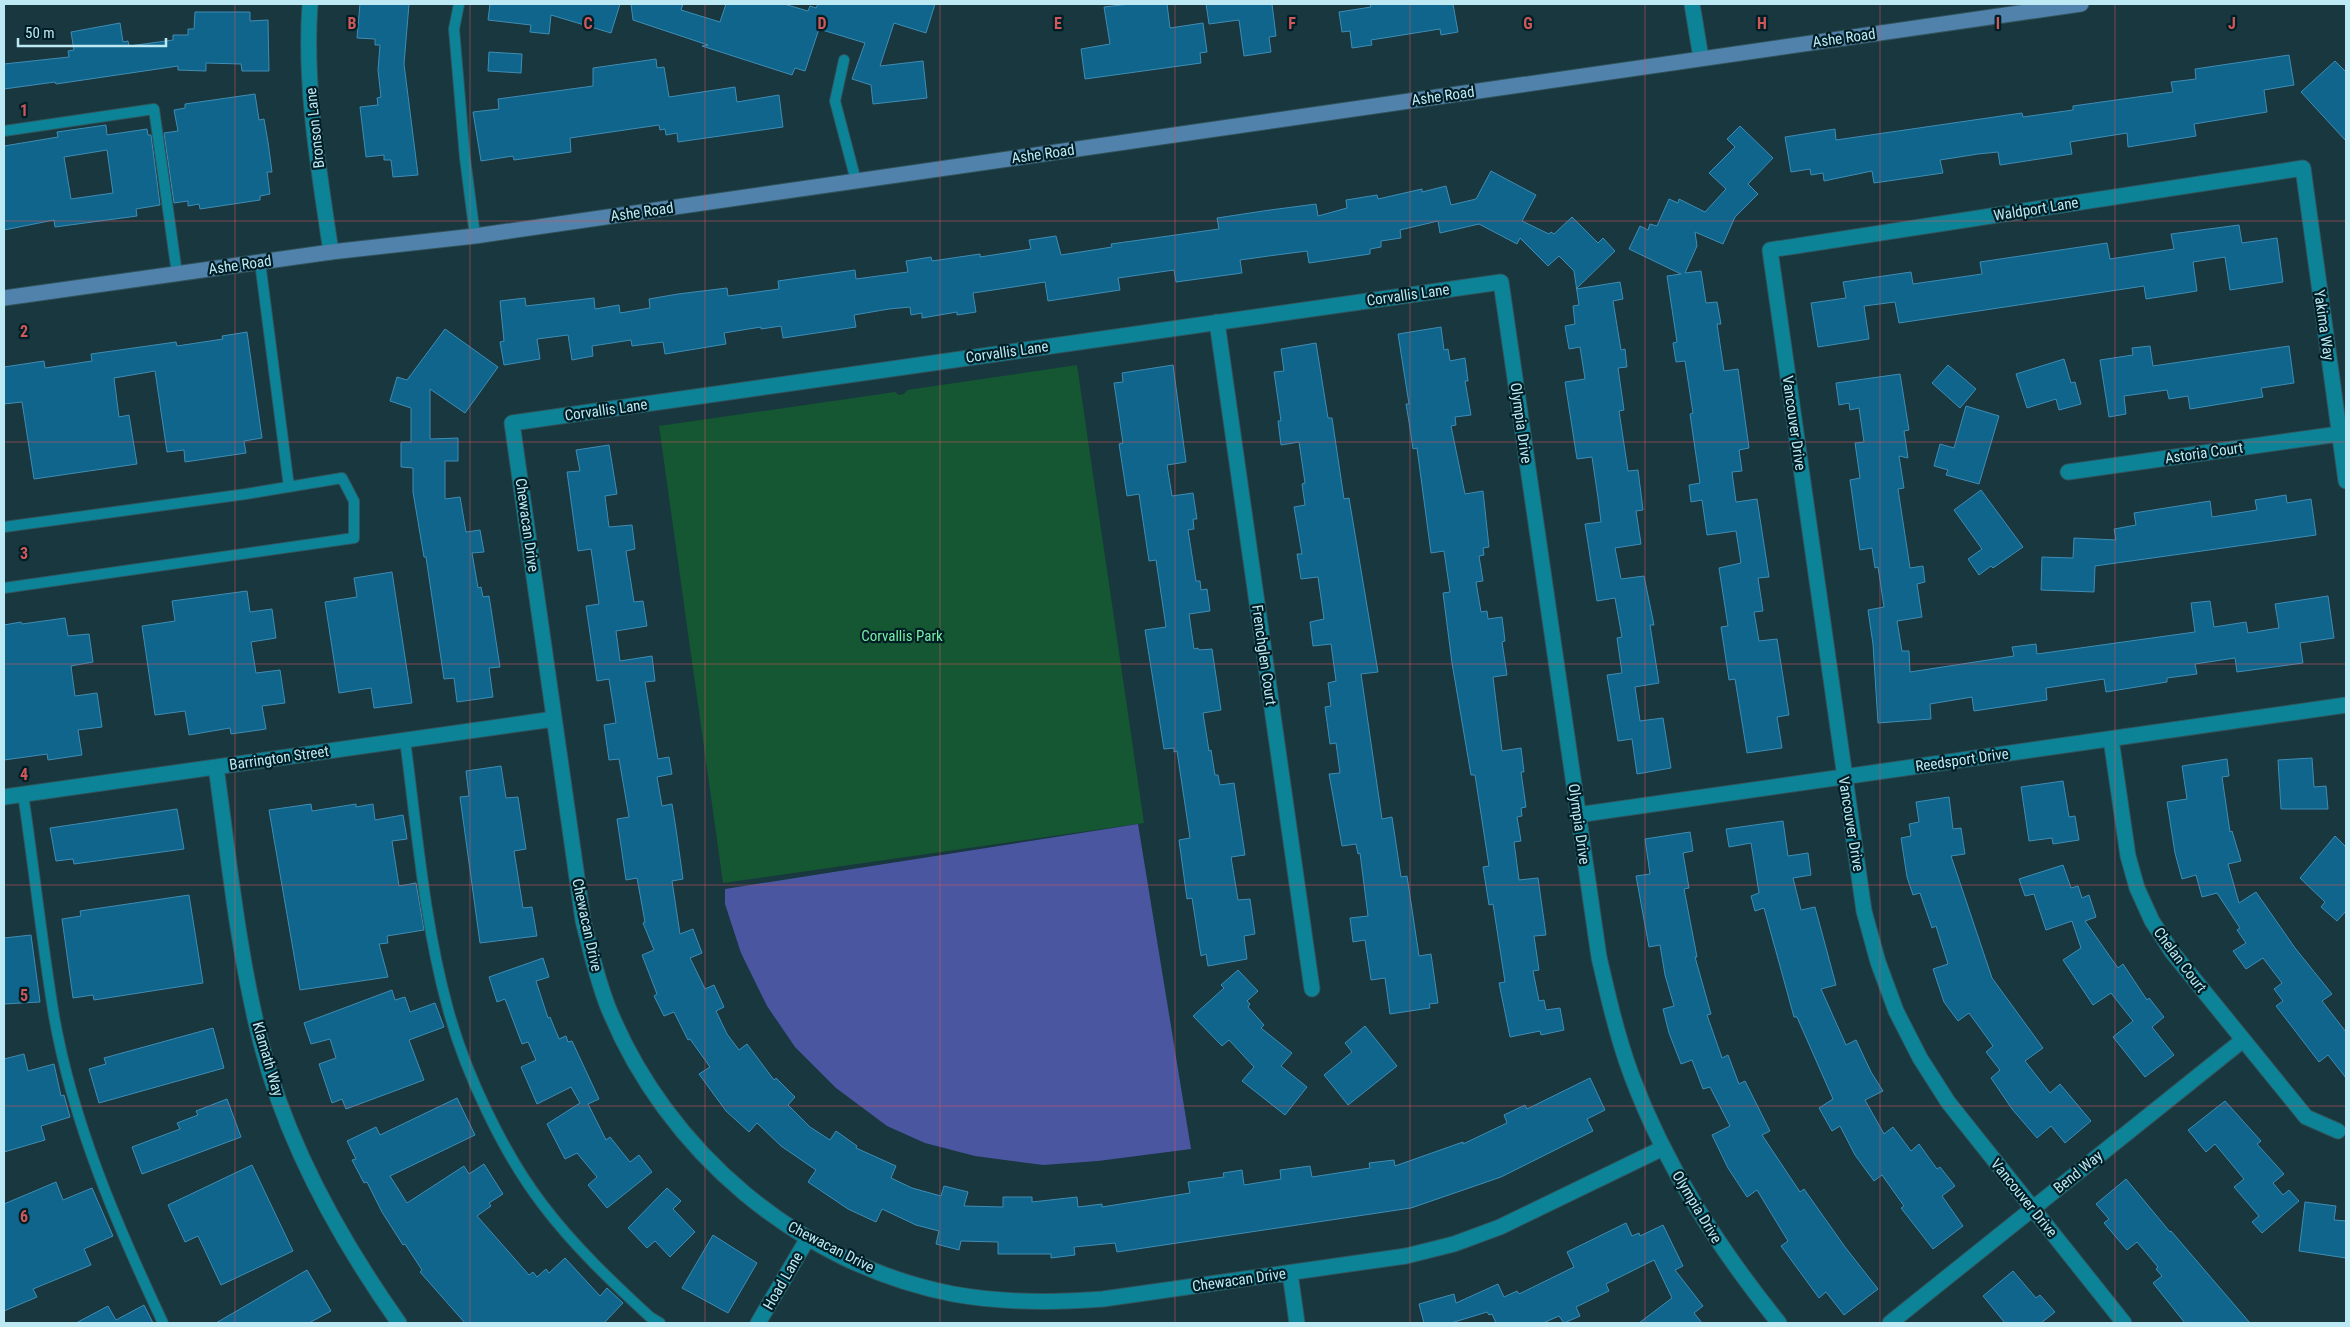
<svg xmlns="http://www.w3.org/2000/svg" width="2350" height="1327" font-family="'Roboto Condensed',sans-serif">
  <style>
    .green { fill: #145732 }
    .water { fill: #4b56a1 }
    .building { fill: #0f658b; stroke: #408cb4; fill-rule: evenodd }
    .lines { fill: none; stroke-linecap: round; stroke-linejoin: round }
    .lane-casing { stroke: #31535b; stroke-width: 12 }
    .street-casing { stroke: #31535b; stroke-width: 17 }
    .secondary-casing { stroke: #31535b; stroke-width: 17 }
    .lane { stroke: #0d8398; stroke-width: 10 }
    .street { stroke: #0d8398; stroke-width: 15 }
    .secondary { stroke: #5082ab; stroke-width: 15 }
    .grid { fill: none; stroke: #d0585b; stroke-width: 1; stroke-opacity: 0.55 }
    .labels { text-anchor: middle; stroke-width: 4.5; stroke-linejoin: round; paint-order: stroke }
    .street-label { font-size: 15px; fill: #bde9f4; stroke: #001e25 }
    .park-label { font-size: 15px; fill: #77efa6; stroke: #001e25 }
    .grid-label { font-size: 16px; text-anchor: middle; font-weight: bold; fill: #d0585b; stroke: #001e25; stroke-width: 4.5; stroke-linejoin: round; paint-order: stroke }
  </style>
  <rect width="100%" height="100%" fill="#18373e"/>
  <path class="green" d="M1077,365L1144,823L723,883L659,426L895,392L899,395L904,394L907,390Z"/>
  <path class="water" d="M1138,824L1191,1149L1098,1161L1043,1165L975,1156L925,1143L887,1126L836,1088L795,1047L767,1006L741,953L725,904V889Z"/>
  <path class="building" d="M360,4H409L404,64L418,175L393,177L391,160H384V155L366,157L360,107L378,105L377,98L381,97L378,70L380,45H375V39L357,38Z
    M490,4H620L611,33L551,15L549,34L530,32L531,25L488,20Z
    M631,4H683L681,10L720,22L726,4H784L808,11L810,6L816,8L818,4H935L926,33L894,23L880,66L923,61L927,98L873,104L871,85L852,79L865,43L819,29L805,71L795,68L792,75L702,46L708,45L633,20Z
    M1130,4H1167L1170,28L1203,23L1207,52L1200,53L1201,63L1085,79L1081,49L1110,44L1104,7Z
    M1206,4H1272L1276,36L1269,37L1271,52L1244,56L1239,20L1209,24Z
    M1370,4H1453L1458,32L1441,35L1440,29L1371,40L1372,45L1352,48L1350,31L1342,32L1339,12L1371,7Z
    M195,12H250V21L268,20L269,71H242L241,64L206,63V71L178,70V66L56,84L55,82L4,89V64L69,57L68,51L74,50L71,32L120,23L123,42L128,41L129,46L173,40V35H188V29H194Z
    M489,52L522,54L521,73L488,71Z
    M2289,55L2294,85L2264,90L2267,112L2194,124L2196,136L2128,147L2127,133L2070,142L2072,154L2000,165L1998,152L1978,154L1940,160L1943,173L1874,183L1872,171L1824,181L1823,173L1811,175L1810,169L1791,172L1785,137L1835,129L1836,140L2022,113L2023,117L2073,110V106L2173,92L2171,82L2196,79L2195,69Z
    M656,59L657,68L664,67L669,97L735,87L737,102L779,95L783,127L678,142L677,133L666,135L665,129L660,130L659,125L570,138L571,152L514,160L513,156L481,161L473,112L499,109L498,99L593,86V68Z
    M2335,61L2346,72V141L2301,92Z
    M255,94L259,120L264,119L268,142L272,172H267L270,194L260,196V200L200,209L199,204L188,206V201L174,203L164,133L178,131L174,110L185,108V104Z
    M106,125L107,135L147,129L148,135H151L160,205L136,209L137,216L55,227L54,220L4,230V146L58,137L57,132ZM107,150L113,193L71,199L64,157Z
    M1740,126L1773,158L1748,184L1758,194L1735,217L1723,244L1695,232L1697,246L1685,273L1701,271L1706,303L1717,302L1721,324H1717L1724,371L1738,369L1749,448L1739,450L1742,471L1732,472L1736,502L1757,499L1769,577L1758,578L1763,611L1754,612L1759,641L1777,639L1789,715L1777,717L1782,748L1747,753L1735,679L1729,680L1721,627L1728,626L1719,568L1741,563L1736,531L1707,535L1702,500L1691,502L1689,485L1700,483L1690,414L1693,413L1685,361L1676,362L1673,343L1677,342L1667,276L1681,274L1629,249L1640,226L1648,230L1650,224L1657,226L1669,199L1678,203L1679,199L1705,212L1726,189L1709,173L1735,147L1727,139Z
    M1491,171L1536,195L1522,221L1549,234L1551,232L1554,234L1572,217L1598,243L1603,238L1615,251L1576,289L1620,282L1623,299L1613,301L1621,350L1625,349L1627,367L1618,368L1624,410L1619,411L1628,471L1638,470L1643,510L1636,511L1641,544L1615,548L1621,579L1644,576L1654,625H1650L1659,683L1635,687L1640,721L1663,718L1671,768L1637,774L1632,739L1618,741L1607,675L1622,673L1617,638L1622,637L1615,598L1597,601L1585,524L1601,522L1598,498L1592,457L1577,459L1565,382L1585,379L1580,347L1569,349L1565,326L1575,324L1573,306L1579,305L1574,271L1559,256L1548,266L1520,238L1517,244L1479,224L1440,233L1438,221L1400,230L1401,238L1381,241V247L1370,249V254L1309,263L1307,251L1276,255L1240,260L1242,273L1176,282L1174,270L1118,278L1120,290L1048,301L1045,282L1013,287L973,293L976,312L957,315V312L922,318V313L911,315L910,307L889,309L854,315L856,327L783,338L781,326L761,329V327L724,333L726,344L665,354L663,342L632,346L631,340L592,346L593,356L572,360L568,335L537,339L540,359L504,365L500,342L504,341L500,301L525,298L526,306L594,298L595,309L619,305L620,313L650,308L649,299L678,294L727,288L728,296L779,289L778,281L855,270L856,279L908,272L906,261L931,257L932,261L980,254V257L1031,249L1029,240L1056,236L1061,255L1112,247L1111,244L1219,229L1217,218L1270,210L1316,204L1318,216L1347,208L1346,200L1377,195L1378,199L1422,189V192L1446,186L1451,205L1476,199Z
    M2239,225L2242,243L2277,238L2283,282L2230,290L2225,257L2193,262L2197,291L2146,299L2144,286L1899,323L1895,302L1864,306L1869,339L1818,347L1811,303L1846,298L1843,282L1911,272L1913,284L1982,274L1980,262L2107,243L2110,259L2174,249L2171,234Z
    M1441,327L1444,350L1448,349L1450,361L1465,358L1468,381H1465L1471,415L1455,417L1456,425L1451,426L1465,494L1483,491L1489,547L1483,548L1484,555L1479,556L1483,581L1476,582L1481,612L1487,611L1488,619L1502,617L1505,641L1502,642L1507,675L1493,677L1502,751L1521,748L1524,772H1521L1526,807L1521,808L1522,816L1517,817L1521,841L1514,842L1519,880L1538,878L1546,935L1534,936L1539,970L1533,971L1539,1001L1544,1000L1546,1010L1560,1008L1564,1030L1541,1035L1540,1031L1510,1037L1499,983L1505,982L1493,904L1489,905L1483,867L1489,866L1475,775H1471L1452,663L1443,593L1450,592L1444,551L1431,553L1417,448L1413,449L1409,422L1406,404H1409L1398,334Z
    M445,329L498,367L465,413L430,389V439L458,438V461H445V499L460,497L466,532L480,530L484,552L472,553L478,588L481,587L483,597L489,596L500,667L489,668L493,697L457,702L454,678L444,679L426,557H424L413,492V468L401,467V442H411V408L390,401L397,377L407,380Z
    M247,332L262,438L244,441L246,453L185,462L184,450L167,452L155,371L114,378L119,417L129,415L137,464L34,479L22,402L4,404V367L44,361L45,368L92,361L91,354L176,342L177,346L223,339L222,336Z
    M1316,343L1328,418H1332L1344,499L1349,498L1378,672L1361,674L1382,819L1392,817L1401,877L1407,876L1419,956L1431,954L1438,1003L1429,1004L1430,1008L1390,1014L1385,978L1371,980L1365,940L1353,942L1350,918L1368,916L1360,853L1358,854L1356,844L1342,846L1329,774L1340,773L1336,743L1330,744L1325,707L1331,706L1328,683L1336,681L1331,644L1313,646L1310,622L1324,619L1318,577L1301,579L1297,554H1302L1294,507L1305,505L1302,484L1305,483L1299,442L1281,445L1278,421H1281L1274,372L1284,371L1281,349Z
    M2150,346L2153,366L2289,346L2294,383L2261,388L2263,397L2190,409L2188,396L2169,399L2167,390L2124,396L2126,414L2109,417L2100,360L2133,355L2132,348Z
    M2064,359L2071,383L2075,382L2081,404L2059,410L2056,399L2027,408L2016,374Z
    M1173,365L1186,462L1167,465L1172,496L1193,493L1197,519H1193L1194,529L1188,530L1196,581H1200L1201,590L1207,589L1210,611L1189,614L1194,649L1198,648L1199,650L1212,649L1221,710L1203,713L1209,751L1211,750L1215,775H1218L1220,785L1234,783L1245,855L1231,857L1238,900L1250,899L1255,934L1244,936L1247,959L1208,966L1206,954L1201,956L1192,898L1187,899L1179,840L1190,838L1177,751L1174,752V748L1164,749L1145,630L1166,627L1156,560L1149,561L1139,494L1127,496L1119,444L1123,443L1114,383L1123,382L1122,373Z
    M1948,365L1976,389L1960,408L1932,383Z
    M1900,374L1909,430L1904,431L1908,458L1899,456L1904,488L1898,489L1910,568L1923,566L1925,582L1917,584L1922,617L1897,621L1902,651H1909L1910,672L2014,656L2012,647L2036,644L2037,654L2195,632L2191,603L2210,601L2214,627L2246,622L2248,633L2279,628L2275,604L2328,596L2334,638L2300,643L2303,663L2237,672L2235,658L2195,664L2197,674L2167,678V682L2106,692L2104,679L2046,688L2047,700L1974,711L1972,697L1930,704L1931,719L1878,723L1873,644L1868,610L1884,607L1878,567L1875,568L1872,548L1860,550L1850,480L1860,478L1855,443L1864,442L1859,408L1850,410L1849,403L1839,405L1836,383Z
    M1966,406L1999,416L1979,484L1946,475L1948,470L1934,466L1940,444L1954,448Z
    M609,445L617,494L605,496L609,527L632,525L635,549L626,551L634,602L643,601L647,626L616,631L620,661L652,656L655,681L645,682L658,759L669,757L672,774L657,777L662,806L672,804L676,829L683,879L672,881L680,934L693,929L702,953L690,958L705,989L714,985L724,1007L716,1011L727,1034L739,1050L747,1044L774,1080L776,1078L795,1097L788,1105L810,1127L830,1140L836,1131L857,1146L856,1148L896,1166L891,1178L912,1188L941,1196L944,1186L968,1192L964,1206L1003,1207V1197H1032V1202L1077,1197L1078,1207L1102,1204V1207L1190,1193L1188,1182L1224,1177L1223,1173L1242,1170L1244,1185L1281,1179L1280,1170L1310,1166L1312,1177L1370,1168L1369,1163L1394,1160L1395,1166L1463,1142V1144L1507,1123L1504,1115L1525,1105L1527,1109L1590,1078L1605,1110L1587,1119L1593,1131L1501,1177L1411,1208L1117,1252L1115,1243L1074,1247L1075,1255L1051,1258V1254H998V1242L961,1241L959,1250L936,1244L939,1231L916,1225L882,1209L876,1222L848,1209L808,1182L816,1170L781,1146L757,1123L749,1132L726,1111L699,1074L710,1067L690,1039L688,1040L674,1012L664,1016L654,996L657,994L642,955L654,950L643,923L645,922L637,878L626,880L617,819L629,817L619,759L609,760L604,725L616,723L609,679L597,681L586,606L599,604L591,549L578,551L567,472L580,471L576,450Z
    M1981,490L2023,547L1993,568L1991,566L1979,575L1968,559L1982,549L1954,510Z
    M2286,495L2287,503L2311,499L2316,535L2095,566L2094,592L2041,590L2042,557L2073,558L2074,538L2116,540L2114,529L2136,525L2134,513L2210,501L2212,517L2257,510L2255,500Z
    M392,572L412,703L374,708L371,688L339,693L325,602L357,597L354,578Z
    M247,591L250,612L272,609L276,638L251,642L256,673L280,670L285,703L262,706L266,729L231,734L230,728L189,735L185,711L155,715L142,626L175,621L172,601Z
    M65,618L68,636L89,634L93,662L71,666L75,696L97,693L102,727L78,730L82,755L48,760L47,754L4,760V625L21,622L22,624Z
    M2312,758L2314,787L2326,786L2328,809H2281L2278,760Z
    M2227,759L2229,776L2222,777L2230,832L2232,831L2241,861L2228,864L2239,903L2256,892L2295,948L2332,994L2322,1001L2346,1032V1078L2328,1055L2319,1062L2276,1006L2283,1001L2274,989L2282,983L2263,958L2246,969L2233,951L2246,943L2237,930L2240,928L2217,893L2202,897L2196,875L2182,879L2175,853L2167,802L2187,799L2182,766Z
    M501,766L506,798L518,797L526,849L514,851L523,908L532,907L537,936L480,943L460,797L469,796L466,771Z
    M2063,781L2069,817L2075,816L2079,840L2053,844L2052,838L2029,841L2021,787Z
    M1949,797L1953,829L1961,828L1965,854L1951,856L1992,978L2043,1048L2025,1061L2050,1093L2060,1084L2091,1121L2065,1143L2051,1126L2037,1138L2012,1109L1991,1078L2000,1070L1986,1052L1993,1046L1969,1013L1958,1021L1944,1002L1933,969L1948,964L1936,926L1932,928L1920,893L1913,895L1907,877L1901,838L1911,836L1909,824L1919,822L1916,802Z
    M311,804L312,811L356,804V807L373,804L375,820L403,815L407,839L392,841L399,886L416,883L424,930L387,936L388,943L379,944L388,977L300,990L269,810Z
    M177,809L184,849L74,864L73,859L56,861L50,828Z
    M1783,821L1788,856L1808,853L1811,875L1793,878L1801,910L1815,907L1836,985L1821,989L1846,1045L1856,1040L1871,1072L1883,1091L1865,1100L1884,1134L1893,1127L1911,1151L1919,1144L1937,1169L1940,1167L1955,1186L1942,1196L1963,1226L1933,1249L1901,1208L1904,1206L1882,1175L1874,1181L1855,1155L1840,1126L1832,1131L1819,1108L1833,1099L1797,1017H1794L1764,908L1755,911L1751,896L1759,893L1751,843L1729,847L1726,829Z
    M1690,832L1693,851L1683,853L1689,888L1684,889L1697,957H1695L1711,1014L1707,1015L1722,1058L1728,1055L1739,1084L1745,1081L1770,1131L1762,1135L1800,1192L1804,1189L1845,1247L1878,1289L1844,1315L1826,1292L1819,1298L1781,1246L1788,1241L1757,1190L1747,1197L1728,1168L1712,1135L1730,1126L1710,1087L1703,1089L1692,1060L1681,1064L1669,1033L1663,1009L1674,1006L1665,975L1660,945L1649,947L1636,876L1650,874L1645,839Z
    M2335,836L2346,847V911L2337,921L2321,907L2325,902L2300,878Z
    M2063,865L2071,888L2078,886L2082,898L2089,895L2096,917L2085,921L2118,968L2123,964L2147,1000L2149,998L2164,1017L2152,1027L2174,1055L2145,1077L2113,1037L2133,1021L2111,993L2093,1005L2063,960L2081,948L2072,921L2046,930L2034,894L2025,896L2019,879Z
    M189,895L203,983L94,1000L93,995L73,998L62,919L81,916L80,911Z
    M31,935L40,1002L4,1004V938Z
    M543,958L549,977L536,981L548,1018L550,1017L559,1039L566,1036L568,1042L572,1041L599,1099L588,1104L606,1140L610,1137L630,1162L639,1155L652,1172L607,1208L588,1185L597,1177L577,1153L565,1159L547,1124L580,1103L571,1087L537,1104L521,1067L536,1060L528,1042L522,1044L505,999L497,1002L489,977Z
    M1238,970L1258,991L1247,1001L1250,1004L1248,1007L1264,1025L1261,1028L1292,1053L1281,1066L1307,1087L1285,1115L1242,1081L1254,1067L1229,1040L1222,1046L1193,1016L1224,988L1221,985Z
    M392,990L395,1000L405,997L410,1012L435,1003L444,1027L409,1040L424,1080L346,1109L342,1099L332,1103L319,1064L336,1058L330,1039L311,1044L304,1023Z
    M1365,1026L1397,1066L1348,1105L1324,1075L1352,1052L1345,1043Z
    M213,1028L224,1068L99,1103L89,1069L106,1064L104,1058Z
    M24,1054L28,1071L54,1064L61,1096L64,1095L70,1117L41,1126L45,1140L4,1152V1059Z
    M457,1098L475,1135L390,1176L407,1203L464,1166L469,1174L484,1164L503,1194L489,1203L491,1206L477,1216L529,1275L533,1272L537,1277L546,1269L549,1273L565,1258L600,1296L607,1288L623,1303L604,1323H465L420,1272L422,1270L405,1244L403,1245L382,1212L367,1182L364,1183L352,1160L356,1159L347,1141L376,1127L380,1135Z
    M227,1099L241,1137L142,1174L132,1147L180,1129L177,1123L198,1115L196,1111Z
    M2225,1101L2261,1141L2257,1144L2284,1174L2273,1183L2283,1195L2289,1190L2299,1201L2262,1233L2252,1222L2259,1216L2234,1187L2244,1179L2215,1144L2206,1152L2188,1130Z
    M252,1165L293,1251L221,1285L198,1236L185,1242L168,1205Z
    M2126,1179L2170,1232L2171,1231L2250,1323H2185L2153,1283L2162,1276L2156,1269L2158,1267L2137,1242L2127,1250L2104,1223L2109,1219L2096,1204Z
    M56,1182L63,1200L92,1188L113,1236L84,1249L91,1265L33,1289L37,1297L4,1311V1204Z
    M667,1188L681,1201L673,1209L695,1232L670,1257L655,1241L647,1248L628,1228Z
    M2305,1202L2336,1206L2334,1220L2346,1221V1258L2299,1251Z
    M1626,1223L1632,1236L1639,1233L1640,1236L1663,1225L1683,1266L1675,1270L1703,1306L1694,1313L1702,1323H1639L1672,1298L1654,1260L1606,1284L1609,1291L1576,1307L1580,1316L1564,1323L1559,1316L1543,1323H1496L1492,1314L1489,1315L1487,1312L1451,1323H1424L1419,1304L1454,1294L1456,1303L1498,1284L1504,1297L1517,1291L1519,1294L1574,1267L1567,1252Z
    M713,1235L757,1263L728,1313L682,1288Z
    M307,1270L331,1311L309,1323H216Z
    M2013,1271L2036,1298L2040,1295L2055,1312L2041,1323H2005L1983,1296Z
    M144,1305L153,1323H76L108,1306L116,1320Z"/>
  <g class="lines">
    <defs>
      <path id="lane" d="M459,4L454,29L465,158L475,236
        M844,60L835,101L856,181
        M4,131L154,109L177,274
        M260,262L289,487
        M4,527L246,494L342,478L354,501V538L4,588
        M405,740C417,830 424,922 448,1009C465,1072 503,1153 543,1205C574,1246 612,1282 650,1317L660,1323
        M23,794C34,868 42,943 54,1016C73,1124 117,1225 163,1323"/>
      <path id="street" d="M310,4C304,87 319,170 331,252
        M1692,4L1701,58
        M1217,322L1312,989
        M2068,472L2339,434
        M2111,739L2128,856L2137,888L2152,921L2172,952L2306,1117L2338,1131
        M216,767C229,859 238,953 261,1043C287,1145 339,1238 399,1323
        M4,797L554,719
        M1577,815L2346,705
        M1663,1148L1500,1227L1454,1244L1406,1256L1103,1299C1053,1303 1003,1303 953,1294C799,1264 666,1151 608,1007C597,979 590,949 583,920L512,423L1501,282L1599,957C1608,996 1617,1036 1631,1074C1665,1166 1718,1247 1779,1323
        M1290,1273L1297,1323
        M758,1323L808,1238
        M1890,1323L2243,1040
        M2124,1323L1948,1102L1920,1058L1896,1011L1878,962L1864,911L1770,250L2303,168L2346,481"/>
      <path id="secondary" d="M4,298L331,252L475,236L2081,4"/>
    </defs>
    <use href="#lane" class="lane-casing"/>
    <use href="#street" class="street-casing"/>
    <use href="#secondary" class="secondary-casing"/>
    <use href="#lane" class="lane"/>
    <use href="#street" class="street"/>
    <use href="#secondary" class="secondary"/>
  </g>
  <path class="grid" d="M235,4V1323M470,4V1323M705,4V1323M940,4V1323M1175,4V1323M1410,4V1323M1645,4V1323M1880,4V1323M2115,4V1323M4,221H2346M4,442H2346M4,664H2346M4,885H2346M4,1106H2346"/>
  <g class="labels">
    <g class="street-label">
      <text transform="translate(1844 38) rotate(-8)" y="5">Ashe Road</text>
      <text transform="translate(1443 96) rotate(-8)" y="5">Ashe Road</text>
      <text transform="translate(315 128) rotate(-96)" y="5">Bronson Lane</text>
      <text transform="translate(1043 154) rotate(-8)" y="5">Ashe Road</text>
      <text transform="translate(2036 209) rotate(-9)" y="5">Waldport Lane</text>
      <text transform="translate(642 212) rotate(-8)" y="5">Ashe Road</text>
      <text transform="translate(240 265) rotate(-8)" y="5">Ashe Road</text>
      <text transform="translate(1408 295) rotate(-8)" y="5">Corvallis Lane</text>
      <text transform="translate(2324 325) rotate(82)" y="5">Yakima Way</text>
      <text transform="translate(1007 352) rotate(-8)" y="5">Corvallis Lane</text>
      <text transform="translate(606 410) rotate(-8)" y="5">Corvallis Lane</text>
      <text transform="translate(1521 423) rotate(82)" y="5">Olympia Drive</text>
      <text transform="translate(1794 423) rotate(82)" y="5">Vancouver Drive</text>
      <text transform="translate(2204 453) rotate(-8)" y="5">Astoria Court</text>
      <text transform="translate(527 525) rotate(82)" y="5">Chewacan Drive</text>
      <text transform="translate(1264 655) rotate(82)" y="5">Frenchglen Court</text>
      <text transform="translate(279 758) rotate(-8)" y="5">Barrington Street</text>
      <text transform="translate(1962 760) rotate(-8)" y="5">Reedsport Drive</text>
      <text transform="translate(1579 824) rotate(82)" y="5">Olympia Drive</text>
      <text transform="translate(1851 824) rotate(81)" y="5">Vancouver Drive</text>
      <text transform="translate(587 925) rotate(78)" y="5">Chewacan Drive</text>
      <text transform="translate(2180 960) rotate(53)" y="5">Chelan Court</text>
      <text transform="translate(268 1059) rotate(74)" y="5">Klamath Way</text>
      <text transform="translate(2078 1172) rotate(-39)" y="5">Bend Way</text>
      <text transform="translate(2024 1198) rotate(51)" y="5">Vancouver Drive</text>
      <text transform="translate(1697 1207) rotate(59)" y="5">Olympia Drive</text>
      <text transform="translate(831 1247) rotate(27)" y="5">Chewacan Drive</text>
      <text transform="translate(1239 1280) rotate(-8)" y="5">Chewacan Drive</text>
      <text transform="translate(783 1281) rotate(-60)" y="5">Hoad Lane</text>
    </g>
    <g class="park-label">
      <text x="902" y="641">Corvallis Park</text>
    </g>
  </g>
  <g class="grid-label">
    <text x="352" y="29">B</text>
    <text x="588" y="29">C</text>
    <text x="822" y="29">D</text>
    <text x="1058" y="29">E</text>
    <text x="1292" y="29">F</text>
    <text x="1528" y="29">G</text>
    <text x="1762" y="29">H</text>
    <text x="1998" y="29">I</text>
    <text x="2232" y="29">J</text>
    <text x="24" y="116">1</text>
    <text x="24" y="337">2</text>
    <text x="24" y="559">3</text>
    <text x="24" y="780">4</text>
    <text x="24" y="1001">5</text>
    <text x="24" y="1222">6</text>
  </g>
  <rect width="2350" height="1327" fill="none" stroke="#bde9f4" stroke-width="10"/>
  <path d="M18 38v8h148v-8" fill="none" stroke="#bde9f4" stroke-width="2.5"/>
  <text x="25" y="38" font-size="15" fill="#bde9f4" stroke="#001e25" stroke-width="4" paint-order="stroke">50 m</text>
</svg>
